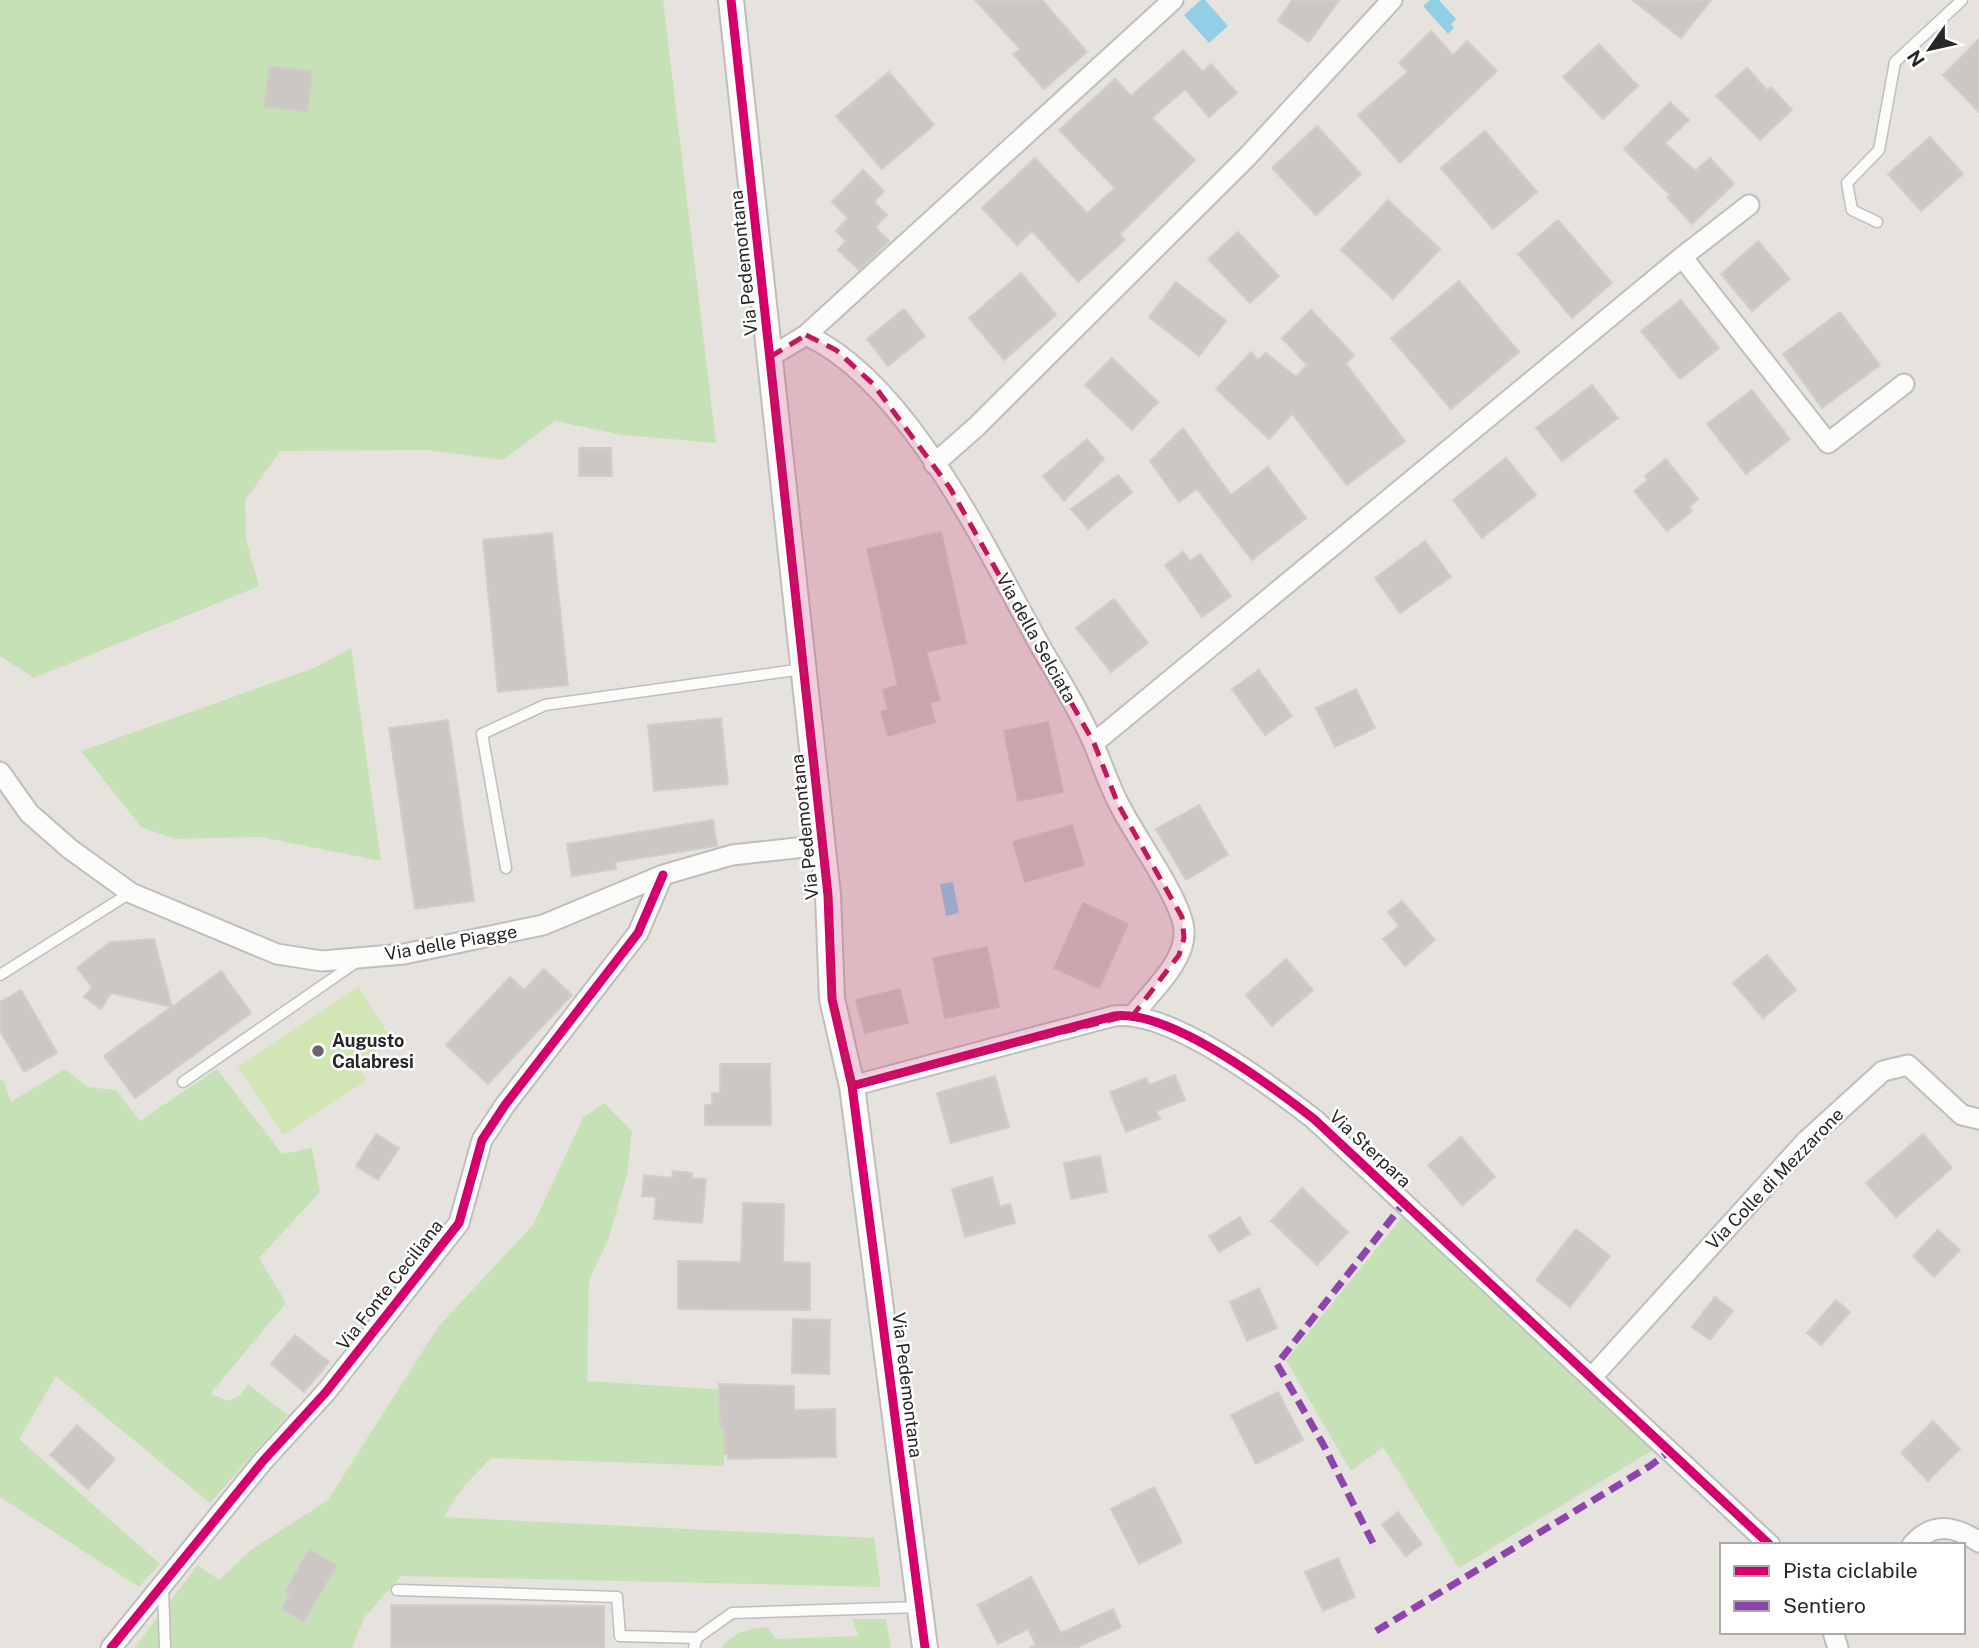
<svg xmlns="http://www.w3.org/2000/svg" width="1979" height="1648" font-family="'Public Sans',sans-serif">
  <style>
    .green { fill: #c7e1b6 }
    .pitch { fill: #d2e5b4 }
    .water { fill: #92cfe6 }
    .building { fill: #cbc8c4; stroke: #d1cec9; stroke-width: 2 }
    .lines { fill: none; stroke-linecap: round; stroke-linejoin: round }
    .service-casing { stroke: #bfbebe; stroke-width: 13 }
    .minor-casing { stroke: #bfbebe; stroke-width: 23 }
    .tertiary-casing { stroke: #bfbebe; stroke-width: 28 }
    .service { stroke: #fbfbfa; stroke-width: 10 }
    .minor { stroke: #fbfbfa; stroke-width: 19 }
    .tertiary { stroke: #fbfbfa; stroke-width: 24 }
    .quiet { stroke: #8e44ad; stroke-width: 7; stroke-dasharray: 14 7; stroke-linecap: butt }
    .cycleway-casing { stroke: #fff; stroke-width: 13 }
    .cycleway { stroke: #d6006c; stroke-width: 9 }
    .marked { fill: #c2185b; fill-opacity: 0.2; stroke: #c2185b; stroke-width: 5; stroke-dasharray: 14 9; stroke-linejoin: round }
    .poi-dot { fill: #6a6867; stroke: #fff; stroke-width: 2.5 }
    .labels { text-anchor: middle; stroke-width: 5; stroke-linejoin: round; paint-order: stroke }
    .street-label { font-size: 18px; fill: #272727; stroke: #fff }
    .poi-label { font-size: 18px; font-weight: bold; fill: #272727; stroke: #fff; text-anchor: start }
  </style>
  <rect width="100%" height="100%" fill="#e6e2dd"/>
  <path class="green" d="M0,0H663L716,443L623,435L555,421L503,460L427,450L280,451L245,501L246,539L259,586L34,678L0,656Z
    M351,648L381,861L261,837L175,839L141,827L81,751L314,668Z
    M65,1069L87,1087L116,1090L140,1121L217,1069L282,1154L312,1148L320,1192L259,1258L286,1303L210,1394L228,1401L241,1395L248,1384L288,1415L210,1503L56,1376L19,1439L160,1564L139,1587L0,1497V1080L4,1081L11,1102Z
    M604,1103L632,1131L627,1175L608,1240L589,1280L587,1381L726,1390L724,1466L491,1458L465,1485L443,1517L874,1538L881,1587L401,1576L364,1618L352,1648H134L198,1565L219,1580L251,1550L328,1500L438,1327L533,1225L583,1118Z
    M1403,1216L1656,1448L1459,1568L1383,1447L1351,1471L1286,1360Z
    M852,1619H886L891,1648H721C735,1632 747,1629 767,1627L776,1639L859,1636Z"/>
  <path class="pitch" d="M358,987L392,1039L356,1063L367,1080L283,1135L238,1067Z"/>
  <path class="water" d="M1201,0H1205L1228,26L1209,43L1184,15Z
    M1430,0H1439L1456,19L1451,24L1454,28L1448,34L1423,6Z
    M953,882L959,913L946,916L940,884Z"/>
  <path class="building" d="M975,0H1042L1087,52L1044,89L1013,54L1020,49Z
    M1292,0H1339L1309,42L1278,21Z
    M1632,0H1711L1681,38Z
    M1431,31L1453,55L1467,41L1497,71L1400,163L1358,115L1408,72L1399,63Z
    M1979,39V112L1943,75Z
    M1599,44L1638,86L1603,119L1563,77Z
    M1183,50L1203,72L1211,64L1237,93L1209,117L1185,89L1152,118L1195,160L1120,234L1125,240L1078,282L1032,231L1017,245L982,208L1035,158L1087,213L1115,188L1059,130L1115,79L1131,96Z
    M269,66L312,71L308,112L264,107Z
    M1747,68L1767,90L1771,87L1792,110L1760,140L1716,96Z
    M889,72L934,125L882,169L836,116Z
    M1670,102L1689,120L1665,143L1695,171L1710,158L1734,184L1692,224L1667,197L1670,195L1624,149Z
    M1317,126L1361,174L1316,215L1272,168Z
    M1485,131L1537,192L1493,229L1441,168Z
    M1930,137L1963,174L1921,211L1888,174Z
    M863,170L884,191L874,202L887,215L875,227L889,241L859,270L838,250L846,241L836,231L848,218L832,202Z
    M1388,200L1440,249L1393,299L1341,250Z
    M1558,220L1612,283L1572,318L1518,254Z
    M1238,232L1279,276L1250,303L1208,259Z
    M1758,241L1790,279L1752,311L1721,274Z
    M1021,273L1056,315L1004,360L969,318Z
    M1459,281L1519,352L1451,409L1391,338Z
    M1176,282L1226,321L1199,356L1149,317Z
    M1681,300L1719,348L1680,379L1641,331Z
    M904,309L925,336L888,366L867,339Z
    M1311,310L1354,355L1346,364L1405,441L1347,485L1292,414L1269,439L1216,389L1251,352L1258,360L1266,353L1296,377L1307,365L1282,338Z
    M1840,312L1880,365L1822,408L1783,354Z
    M1112,358L1158,402L1132,430L1085,385Z
    M1592,385L1618,418L1562,461L1536,428Z
    M1752,390L1790,439L1746,474L1707,424Z
    M1183,428L1231,495L1268,467L1306,518L1252,560L1197,489L1179,502L1150,461Z
    M1087,439L1104,459L1064,501L1043,476Z
    M579,448H611L612,476H579Z
    M1506,458L1536,495L1482,538L1453,500Z
    M1666,459L1698,499L1689,507L1692,511L1667,531L1634,491L1648,480L1645,476Z
    M1118,475L1132,492L1088,529L1071,509Z
    M941,532L966,643L926,652L940,700L930,703L935,722L888,736L881,712L888,710L883,690L898,685L867,549Z
    M552,533L568,685L498,692L483,540Z
    M1425,541L1451,577L1400,613L1375,578Z
    M1183,552L1190,561L1200,554L1231,596L1202,617L1165,565Z
    M1114,599L1148,643L1111,672L1076,628Z
    M1259,670L1292,716L1265,735L1232,689Z
    M1356,689L1375,728L1335,747L1316,708Z
    M721,718L728,784L654,791L648,725Z
    M448,720L474,901L415,909L389,728Z
    M1048,722L1063,792L1018,801L1004,731Z
    M1199,805L1228,855L1186,880L1156,829Z
    M713,820L717,846L615,862L616,869L572,876L567,844Z
    M1072,825L1084,865L1025,882L1013,842Z
    M1402,901L1435,940L1405,966L1383,939L1399,926L1388,912Z
    M1083,903L1128,924L1099,988L1054,968Z
    M154,939L172,1007L221,971L251,1013L135,1098L104,1056L171,1007L111,993L101,1009L84,997L92,987L77,968L110,942Z
    M987,947L999,1007L945,1018L933,958Z
    M1767,955L1796,990L1763,1018L1733,983Z
    M1286,959L1313,990L1272,1026L1246,995Z
    M544,969L572,995L488,1084L446,1045L510,977L524,990Z
    M900,989L908,1023L865,1033L856,1000Z
    M21,990L57,1053L24,1072L0,1031V1002Z
    M720,1064H770L771,1125H705V1105H712V1093H720Z
    M1175,1075L1185,1100L1156,1111L1160,1119L1126,1132L1110,1092L1146,1078L1149,1085Z
    M995,1076L1009,1127L951,1143L937,1093Z
    M376,1134L399,1148L378,1180L356,1166Z
    M1923,1134L1952,1168L1896,1217L1866,1183Z
    M1461,1137L1495,1177L1462,1205L1428,1165Z
    M1100,1156L1107,1192L1071,1199L1064,1163Z
    M673,1171L692,1173V1178L706,1179L702,1223L654,1219L656,1197L642,1196L644,1175L672,1178Z
    M992,1177L1000,1207L1010,1204L1015,1223L965,1237L952,1189Z
    M1302,1188L1348,1232L1317,1265L1271,1221Z
    M743,1203L784,1204L783,1262L810,1263V1310L678,1309V1261L741,1262Z
    M1240,1217L1250,1234L1219,1252L1209,1236Z
    M1576,1229L1610,1256L1570,1307L1536,1280Z
    M1938,1230L1960,1250L1934,1277L1913,1256Z
    M1259,1288L1277,1328L1247,1341L1230,1302Z
    M1715,1297L1733,1311L1710,1340L1692,1327Z
    M1836,1300L1850,1312L1821,1345L1807,1333Z
    M793,1319L830,1320L829,1374L792,1373Z
    M295,1335L329,1362L304,1392L271,1364Z
    M719,1384L794,1386V1410L835,1409L836,1457L728,1459V1454H724V1428H720Z
    M1278,1392L1303,1440L1256,1464L1231,1415Z
    M1933,1421L1960,1449L1928,1481L1901,1453Z
    M77,1425L115,1459L88,1489L50,1455Z
    M1154,1487L1182,1542L1139,1564L1111,1509Z
    M1398,1512L1422,1544L1406,1556L1382,1525Z
    M309,1549L337,1565L304,1622L281,1609L289,1594L285,1591Z
    M1338,1558L1355,1597L1323,1611L1305,1572Z
    M1031,1577L1061,1633L1113,1609L1121,1627L1076,1648H1029L1036,1645L1028,1629L998,1644L978,1605Z
    M391,1605L604,1606V1648H391Z"/>
  <g class="lines">
    <defs>
      <path id="service" d="M1877,222L1852,210L1847,183L1879,150L1895,62L1962,0
        M506,868L482,734L545,705L803,669
        M0,975L130,893
        M183,1082L355,963
        M163,1586L165,1648
        M397,1590L617,1597L620,1636L697,1638
        M694,1648L697,1638L732,1613L920,1607"/>
      <path id="minor" d="M1682,257L1828,443L1904,384
        M806,335L1173,0
        M770,357L806,335C905,380 982,540 1033,633C1053,670 1078,706 1094,745C1103,766 1110,788 1121,808C1136,838 1182,900 1184,930C1187,960 1151,992 1134,1014
        M934,464L976,427L1247,157L1392,0
        M1094,743L1682,257L1749,205
        M0,772L29,813L70,849L131,893L277,954L322,961L404,954L543,925L663,875L732,855L823,845
        M852,1086L1114,1016C1169,1009 1270,1085 1314,1119L1770,1545
        M1592,1377L1806,1141L1883,1071L1908,1065L1962,1115L1979,1119
        M1912,1545C1933,1521 1955,1526 1979,1542
        M1833,1632L1838,1648
        M111,1648L263,1461L326,1392L459,1223L482,1140L505,1105L638,933L663,875"/>
      <path id="tertiary" d="M731,0L828,895L832,999L852,1086L925,1648"/>
    </defs>
    <use href="#service" class="service-casing"/>
    <use href="#minor" class="minor-casing"/>
    <use href="#tertiary" class="tertiary-casing"/>
    <use href="#service" class="service"/>
    <use href="#minor" class="minor"/>
    <use href="#tertiary" class="tertiary"/>
    <path class="quiet" d="M1373,1543L1324,1446L1277,1364L1404,1203
      M1376,1631L1650,1466L1671,1450"/>
    <defs>
      <path id="cycleway" d="M731,0L828,895L832,999L852,1086L925,1648
        M852,1086L1114,1016C1169,1009 1270,1085 1314,1119L1770,1545
        M111,1648L263,1461L326,1392L459,1223L482,1140L505,1105L638,933L663,875"/>
    </defs>
    <use href="#cycleway" class="cycleway-casing"/>
    <use href="#cycleway" class="cycleway"/>
  </g>
  <path class="marked" d="M806,335L836,350L873,384L950,488L1094,743L1118,804L1182,917L1184,938L1179,955L1134,1014L852,1086L832,999L828,895L770,357Z"/>
  <circle class="poi-dot" cx="318" cy="1051" r="7"/>
  <g class="labels">
    <g class="street-label">
      <text transform="translate(744 263) rotate(-96)" y="6">Via Pedemontana</text>
      <text transform="translate(1036 638) rotate(61)" y="6">Via della Selciata</text>
      <text transform="translate(805 827) rotate(-96)" y="6">Via Pedemontana</text>
      <text transform="translate(451 943) rotate(-10)" y="6">Via delle Piagge</text>
      <text transform="translate(1370 1149) rotate(43)" y="6">Via Sterpara</text>
      <text transform="translate(1775 1179) rotate(-46)" y="6">Via Colle di Mezzarone</text>
      <text transform="translate(390 1285) rotate(-52)" y="6">Via Fonte Ceciliana</text>
      <text transform="translate(907 1385) rotate(83)" y="6">Via Pedemontana</text>
    </g>
    <g class="poi-label">
      <text x="332" y="1047">Augusto<tspan x="332" dy="21">Calabresi</tspan></text>
    </g>
  </g>
  <rect x="1720" y="1543" width="245" height="91" fill="#ffffff" stroke="#a9a9a9" stroke-width="2"/>
  <rect x="1734" y="1566" width="35" height="10" fill="#d6006c" stroke="#a9a9a9" stroke-width="2"/>
  <text x="1783" y="1578" font-size="21" fill="#272727">Pista ciclabile</text>
  <rect x="1734" y="1601" width="35" height="10" fill="#8e44ad" stroke="#a9a9a9" stroke-width="2"/>
  <text x="1783" y="1613" font-size="21" fill="#272727">Sentiero</text>
  <g transform="translate(1930 49) rotate(236)" stroke="#ffffff" stroke-width="5" paint-order="stroke">
  <path d="M0-5L12 26L0 18L-12 26Z" fill="#272727"/>
  <text y="-10" font-size="19" font-weight="bold" text-anchor="middle" fill="#272727">N</text>
  </g>
</svg>
